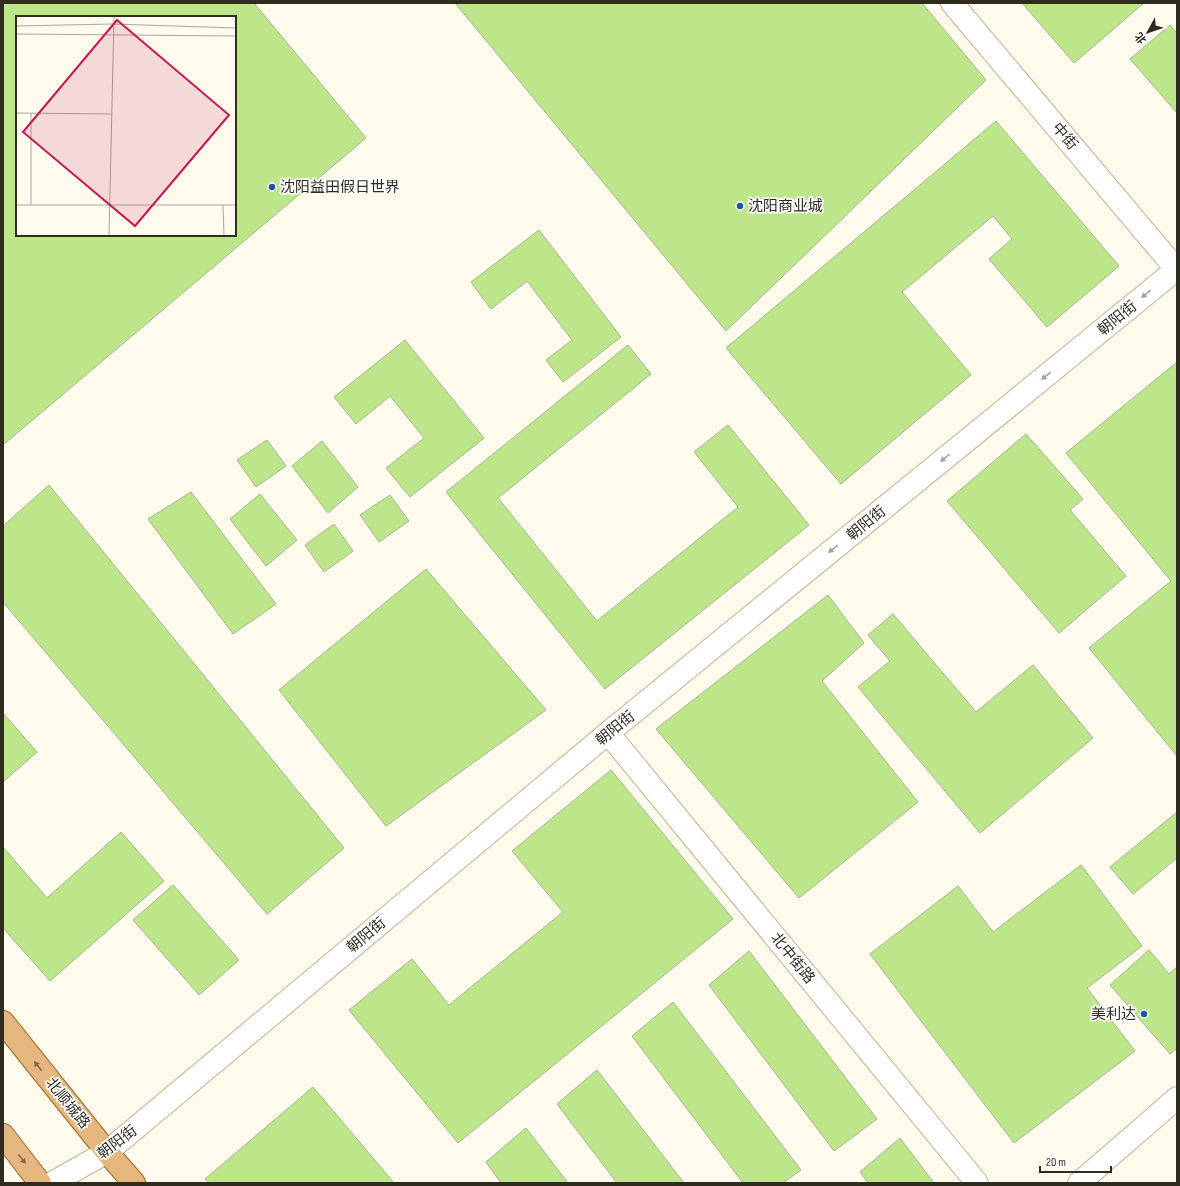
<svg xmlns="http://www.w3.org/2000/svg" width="1180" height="1186" font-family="'Sofia Sans Condensed','Noto Sans SC',sans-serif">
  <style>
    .building { fill: #bce689; stroke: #a5b495; fill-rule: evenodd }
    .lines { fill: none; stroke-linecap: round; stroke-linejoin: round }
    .minor-casing { stroke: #bcb492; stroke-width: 24 }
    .major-casing { stroke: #9b6625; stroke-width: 24 }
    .minor { stroke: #fff; stroke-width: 22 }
    .major { stroke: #e6b67f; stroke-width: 22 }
    .oneway { fill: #a1a09a }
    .oneway2 { fill: #816a4a }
    .poi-dot { fill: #1e57a9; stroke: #fff; stroke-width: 1.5 }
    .labels { text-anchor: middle; stroke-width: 3.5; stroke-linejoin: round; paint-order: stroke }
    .street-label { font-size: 15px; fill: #2f2b1e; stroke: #fff }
    .poi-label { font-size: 15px; fill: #2f2b1e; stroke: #fff; text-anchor: start }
    .inset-road { fill: none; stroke: #aba89a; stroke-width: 1 }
    .view { fill: #c2185b; fill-opacity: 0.15; stroke: #c2185b; stroke-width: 2 }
    .inset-edge { fill: none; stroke: #2f2b1e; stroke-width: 2 }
  </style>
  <rect width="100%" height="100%" fill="#fefbed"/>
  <path class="building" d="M3,3H254L366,138L3,445ZM17,17H235V235H17Z
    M455,3H922L986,80L726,331Z
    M1022,3H1144L1074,63Z
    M1170,25L1177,33V113L1130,59Z
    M996,121L1119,266L1047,327L989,259L1012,239L993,216L902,292L971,375L841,484L726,348Z
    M539,230L621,337L563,382L546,360L572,340L527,281L491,309L471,282Z
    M405,340L484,438L410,497L386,468L424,438L390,396L356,424L334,397Z
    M628,345L651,374L498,498L597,621L738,507L694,452L728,425L809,525L605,689L446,492Z
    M1177,362V756L1089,648L1171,581L1066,453Z
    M1026,434L1083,499L1070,510L1126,576L1059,633L947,501Z
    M267,440L286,466L256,487L237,460Z
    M322,441L358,487L328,513L292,466Z
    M49,485L344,848L267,914L3,602V526Z
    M191,492L276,604L233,634L148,519Z
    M260,494L297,540L266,566L230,519Z
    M390,495L409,521L379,542L360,515Z
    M334,524L353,551L324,572L305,545Z
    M426,569L546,710L386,826L279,690Z
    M828,595L864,643L822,681L918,802L799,898L656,729Z
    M893,614L976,712L1033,665L1093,738L980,833L858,687L890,661L868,635Z
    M3,713L37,752L3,782Z
    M611,770L733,919L458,1143L349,1010L412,959L449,1005L563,912L512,851Z
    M1177,812V858L1133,894L1110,867Z
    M121,832L164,881L50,981L3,928V847L47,898Z
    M1081,865L1142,946L1087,988L1135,1051L1014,1143L870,954L958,886L993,932Z
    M173,885L239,960L199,995L133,920Z
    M1149,950L1169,974L1177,967V1048L1170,1054L1110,985Z
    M749,951L877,1119L834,1151L709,985Z
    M673,1002L801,1170L783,1183H743L632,1036Z
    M597,1070L684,1183H617L557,1104Z
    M313,1087L394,1183H209L205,1179Z
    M526,1128L568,1183H501L486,1162Z
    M900,1138L934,1183H868L860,1172Z"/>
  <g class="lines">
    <defs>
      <path id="minor" d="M952,3L1177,270
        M608,733L977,1183
        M52,1183L107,1152L608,733L1177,269
        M1079,1183L1177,1098"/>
      <path id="major" d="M3,1022L107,1152L134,1183
        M3,1135L40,1183"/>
    </defs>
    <use href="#minor" class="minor-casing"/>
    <use href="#major" class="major-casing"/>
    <use href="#minor" class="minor"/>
    <use href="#major" class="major"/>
  </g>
  <defs><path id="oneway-solid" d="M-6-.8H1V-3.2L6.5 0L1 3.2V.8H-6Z"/></defs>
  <g class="oneway">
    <use href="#oneway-solid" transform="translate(1146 294) rotate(141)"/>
    <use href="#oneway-solid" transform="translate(1046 376) rotate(141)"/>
    <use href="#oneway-solid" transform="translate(945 458) rotate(141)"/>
    <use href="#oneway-solid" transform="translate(833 549) rotate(141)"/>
  </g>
  <g class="oneway2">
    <use href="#oneway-solid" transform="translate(38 1066) rotate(-129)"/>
    <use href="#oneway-solid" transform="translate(22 1159) rotate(52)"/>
  </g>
  <g class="poi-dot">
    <circle cx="272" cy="187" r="4"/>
    <circle cx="740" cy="206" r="4"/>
    <circle cx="1144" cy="1014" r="4"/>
  </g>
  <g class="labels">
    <g class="street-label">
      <text transform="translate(1065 136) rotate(50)" y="5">中街</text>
      <text transform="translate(1117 318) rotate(-39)" y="5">朝阳街</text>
      <text transform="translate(866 523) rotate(-39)" y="5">朝阳街</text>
      <text transform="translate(615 728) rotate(-39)" y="5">朝阳街</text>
      <text transform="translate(366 935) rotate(-40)" y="5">朝阳街</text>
      <text transform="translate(793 958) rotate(51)" y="5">北中街路</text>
      <text transform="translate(68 1103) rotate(51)" y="5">北顺城路</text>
      <text transform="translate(117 1142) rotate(-37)" y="5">朝阳街</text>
    </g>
    <g class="poi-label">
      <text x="280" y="192">沈阳益田假日世界</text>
      <text x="748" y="211">沈阳商业城</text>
      <text x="1136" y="1019" text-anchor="end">美利达</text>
    </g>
  </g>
  <g transform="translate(16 16)">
    <rect width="220" height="220" fill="#fefbed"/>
    <path class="inset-road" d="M0,10L97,8L220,12M0,18L220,20M0,97L95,98M15,97V189M0,189H220M207,189L208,220M93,220L98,0"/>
    <path class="view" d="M101,4L213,99L119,210L7,116Z"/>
    <rect width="220" height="220" class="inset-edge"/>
  </g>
  <rect width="1180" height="1186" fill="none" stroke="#2f2b1e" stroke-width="8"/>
  <g transform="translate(1148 32) rotate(230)" stroke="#ffffff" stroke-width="3" paint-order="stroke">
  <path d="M0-3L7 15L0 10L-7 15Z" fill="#2f2b1e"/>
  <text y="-6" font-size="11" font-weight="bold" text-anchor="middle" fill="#2f2b1e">北</text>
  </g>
  <path d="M1040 1166v6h71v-6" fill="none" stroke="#2f2b1e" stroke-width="2"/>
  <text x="1046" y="1166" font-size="12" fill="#2f2b1e" stroke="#ffffff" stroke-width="3" paint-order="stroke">20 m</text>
</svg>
